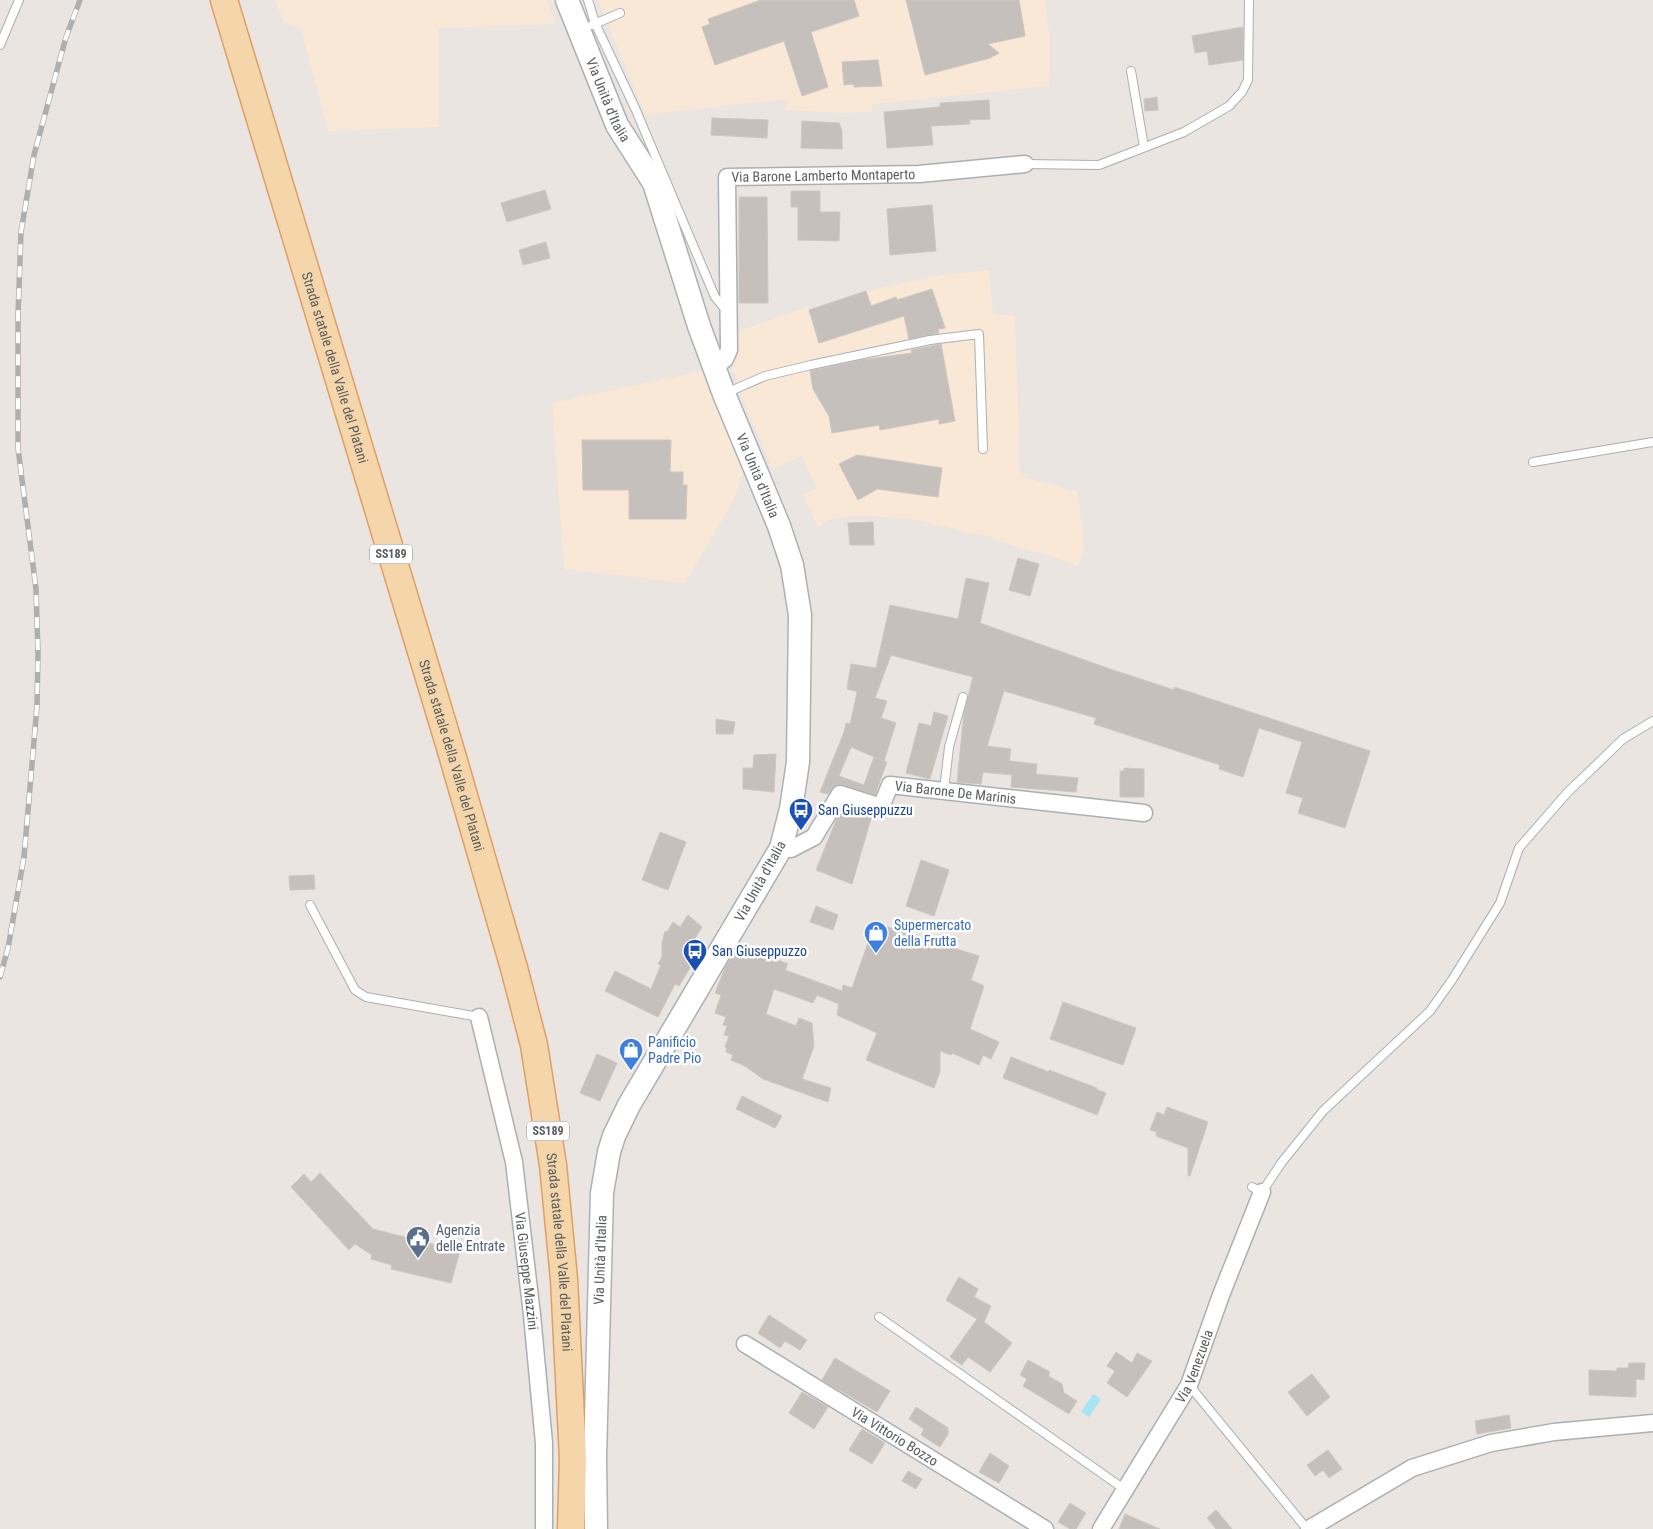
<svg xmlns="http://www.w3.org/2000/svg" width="1653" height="1529" font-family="'Roboto Condensed',sans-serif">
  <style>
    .commercial { fill: #f9e8d6 }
    .water { fill: #a5e5f4 }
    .building { fill: #c5c0bc; stroke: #cec6bf }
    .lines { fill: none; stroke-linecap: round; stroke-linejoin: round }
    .lane-casing { stroke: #abafb1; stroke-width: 10 }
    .street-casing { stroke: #abafb1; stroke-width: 19 }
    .secondary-casing { stroke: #adb1b4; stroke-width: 25 }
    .primary-casing { stroke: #e09e63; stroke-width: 29 }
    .lane { stroke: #fff; stroke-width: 8 }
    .street { stroke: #fff; stroke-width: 16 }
    .secondary { stroke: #fff; stroke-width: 22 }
    .primary { stroke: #f5d6aa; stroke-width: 26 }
    .rail-casing { stroke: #aeafaf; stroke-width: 5.5 }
    .rail { stroke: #fff; stroke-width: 4; stroke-dasharray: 11; stroke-linecap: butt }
    .labels { text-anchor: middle; stroke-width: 5; stroke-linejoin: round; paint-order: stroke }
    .shield { fill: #fff; stroke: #8b8e8f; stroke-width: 1 }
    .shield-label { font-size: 12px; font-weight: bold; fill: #595d5f }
    .street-label { font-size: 14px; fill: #595d5f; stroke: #fff }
    .transit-label { font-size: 14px; fill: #164399; stroke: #fff; text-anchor: start }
    .shop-label { font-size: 14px; fill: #366cbe; stroke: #fff; text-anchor: start }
    .service-label { font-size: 14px; fill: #4e5e75; stroke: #fff; text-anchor: start }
  </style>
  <rect width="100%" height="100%" fill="#eae5e0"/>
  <path class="commercial" d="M275,0H546L556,24L439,28V127L328,131L301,29L284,22Z
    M598,0H1045L1050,41L1049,86L873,104L871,112L844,113L786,110V99L645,115Z
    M989,270L993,314L1015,316L1020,476L1078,492L1084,549L1078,566L1054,557L999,541L991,537L910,519L857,515L831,519L818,527L803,495L817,488L802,456L773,469L742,399L736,375L732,370L739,331L759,324L807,307L809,310L866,291L942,275Z
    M721,367L748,458L733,501L685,583L564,569L552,403Z"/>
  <path class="water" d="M1093,1394L1101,1399L1089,1417L1081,1412Z"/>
  <path class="building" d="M761,0H854L859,16L811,32L828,87L802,96L784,41L715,65L702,27L710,24L708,19Z
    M906,0H1019L1025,36L988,44L999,53L990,58L925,75Z
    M1243,27V60L1209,65L1207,51L1195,53L1192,36Z
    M878,60L882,86L854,87V84L844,85L842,62Z
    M1157,97L1158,110L1145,111L1144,99Z
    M989,100L990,119L969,120L970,124L931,126L933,145L887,148L884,112L940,107V103Z
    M712,118L768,120L767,138L711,135Z
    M802,121L839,123L842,131V149L801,148Z
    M545,190L551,209L507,222L501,203Z
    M791,191H820V212H840L839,241L798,240V207H791Z
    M739,197H767L768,303H739Z
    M932,205L936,251L890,255L887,209Z
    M546,242L550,258L523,265L519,250Z
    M932,289L945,328L938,329L939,333L909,339L904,316L819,343L809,310L866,291L871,306L896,297L897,300Z
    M941,344L955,421L939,424V419L880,430L879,425L832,433L829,416L813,389L810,371L861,360L912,353L911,350Z
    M582,440H671L670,472H683V485H687L686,519H629V490H583Z
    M857,455L942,468L938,497L877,489L858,500L839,464Z
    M873,522L874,545H850L848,523Z
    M1018,558L1039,564L1030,596L1009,590Z
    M966,578L989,583L980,623L1107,668L1174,690V687L1370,751L1345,828L1298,813L1303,798L1286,793L1302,742L1259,728L1243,777L1219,769L1220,765L1094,724L1096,718L1004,691L987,746L1011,749L1009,761L1037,764L1036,774L1078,778L1076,792L1011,787L1012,775L983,772L981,784L957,782L964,713L973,677L891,655L875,698L887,701L881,718L896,723L884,761L851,747L839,776L864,785L874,757L887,762L875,795L839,784L834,786L828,794L820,792L844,732L846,723L850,724L857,693L856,691L847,689L851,664L876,668L890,605L958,619Z
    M934,712L948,716L930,779L906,773L919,723L931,726Z
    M716,719L735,722L733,734H716Z
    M776,754L774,792L743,789V768H753L754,755Z
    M1124,768L1144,769V797H1120V771H1124Z
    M844,806L872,815L852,884L816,870L837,818Z
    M660,832L686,842L668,890L642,880Z
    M921,860L949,870L934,916L906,906Z
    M314,875L315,889L290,890L289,876Z
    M816,906L838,915L833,930L810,922Z
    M688,915L702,927L694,940L704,945L679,986L675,984L658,1017L605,991L615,971L651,989L661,965L658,964L662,957V943L665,931L667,932L673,922L680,927Z
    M875,923L979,956L971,980L984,986L970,1029L999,1042L991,1059L983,1055L979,1065L952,1053L951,1055L940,1051V1072L934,1088L866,1060L877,1033L837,1015L839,1004L817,995L813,1003L774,989L766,1014L796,1026L799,1018L812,1023L814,1046L802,1079L831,1088L828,1102L763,1079L745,1066L731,1060L733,1055L726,1052L727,1048L725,1047L729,1036L724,1035L727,1026L723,1025L726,1017L715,1013L721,995L715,993L725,968L739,945L788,964L785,970L842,991L843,985L852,988Z
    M1063,1002L1136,1028L1123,1065L1050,1039Z
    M597,1054L617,1063L600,1101L580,1093Z
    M1011,1057L1049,1072V1070L1097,1088L1096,1089L1106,1093L1097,1115L1003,1078Z
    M742,1096L782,1116L775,1128L736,1109Z
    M1167,1107L1208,1122L1190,1176H1188V1148L1156,1136L1157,1132L1150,1130L1157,1112L1164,1115Z
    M320,1173L373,1229L460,1251L451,1283L391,1269L392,1265L371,1259L372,1255L355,1244L349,1250L291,1187L304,1174L311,1182Z
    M959,1277L978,1289L974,1297L991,1306L984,1322L1012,1343L990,1372L968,1357L962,1365L950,1357L977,1319L946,1300Z
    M769,1315L807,1340L800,1350L785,1341L780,1348L758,1333Z
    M1116,1352L1132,1363L1137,1353L1152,1361L1127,1397L1107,1383L1115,1371L1107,1366Z
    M835,1358L890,1391L877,1412L822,1380Z
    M1028,1360L1050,1372L1048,1376L1062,1384L1064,1393L1077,1401L1069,1414L1023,1386L1027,1379L1020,1375Z
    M1629,1363H1645L1644,1380L1636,1379V1397L1589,1395V1370L1617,1371V1368H1628Z
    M1312,1374L1330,1397L1307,1416L1288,1392Z
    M802,1392L828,1407L814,1429L789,1413Z
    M916,1407L948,1428V1434L940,1447L921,1435L924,1429L909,1419Z
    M1509,1415L1511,1428L1477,1434L1475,1421Z
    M862,1429L885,1443L872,1464L849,1450Z
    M1328,1450L1342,1469L1329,1478L1323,1470L1315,1476L1307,1465Z
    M990,1453L1009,1466L999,1483L979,1472Z
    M908,1471L922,1479L916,1489L902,1481Z
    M1070,1503L1086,1513L1076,1529H1070L1058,1522Z
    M1216,1510L1232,1529H1216L1207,1518Z
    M1125,1514L1160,1529H1119Z"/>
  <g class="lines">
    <defs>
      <path id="lane" d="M588,0L595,23L635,108L715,297L726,310
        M592,25L620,13
        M0,45L19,0
        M1131,71L1144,147
        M1025,164L1099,165L1184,132L1229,106L1242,92L1248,80L1249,0
        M726,393L765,376L811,365L930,340L979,334L983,449
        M1533,462L1653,442
        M944,790L949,747L963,697
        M310,905L355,990L366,997L479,1017
        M1252,1187L1262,1192L1282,1162L1323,1111L1430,1011L1452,980L1500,903L1519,848L1567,793L1623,739L1653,721
        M879,1317L1124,1489
        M1189,1385L1307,1529"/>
      <g id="street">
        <path id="s1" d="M715,367L725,359L729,350L727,177L919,174L1025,164"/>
        <path id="s2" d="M781,848L791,849L814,837L840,794L881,807L890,785L1144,813"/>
        <path id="s3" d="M479,1017L514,1162L532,1315L544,1443V1529"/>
        <path id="s4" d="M745,1344L1045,1529"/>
        <path id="s5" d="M1101,1529L1189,1385L1221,1295L1262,1192"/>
        <path d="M1309,1529L1412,1468L1491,1443L1554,1432L1653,1423"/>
      </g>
      <g id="secondary">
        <path id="s6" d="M567,0L617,125L654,183L699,326L724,394L779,526L792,565L800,615L798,762L791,809L781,848L629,1105L614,1136L609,1152L602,1193L595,1457L596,1529"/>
      </g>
      <g id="primary">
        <path id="s7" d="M224,0L449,744L514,968L534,1045L553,1165L564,1279L573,1459L571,1529"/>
      </g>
    </defs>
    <use href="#lane" class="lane-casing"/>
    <use href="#street" class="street-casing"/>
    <use href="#secondary" class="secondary-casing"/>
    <use href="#primary" class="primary-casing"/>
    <use href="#lane" class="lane"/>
    <use href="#street" class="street"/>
    <use href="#secondary" class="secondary"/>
    <use href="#primary" class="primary"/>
    <defs>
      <path id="rail" d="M0,977L8,948L24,857L37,706L38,653L36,589L18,448V316L21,232L34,155L66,37L80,0"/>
    </defs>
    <use href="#rail" class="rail-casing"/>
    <use href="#rail" class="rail"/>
  </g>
  <defs>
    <symbol id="bus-pin" viewBox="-11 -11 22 30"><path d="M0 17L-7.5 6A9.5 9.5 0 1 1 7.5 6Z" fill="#1a4fb4" stroke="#fff"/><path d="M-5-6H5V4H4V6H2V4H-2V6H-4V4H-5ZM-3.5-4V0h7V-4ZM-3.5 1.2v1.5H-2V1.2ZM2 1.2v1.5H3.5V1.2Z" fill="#fff"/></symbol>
    <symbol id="shop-pin" viewBox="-11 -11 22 30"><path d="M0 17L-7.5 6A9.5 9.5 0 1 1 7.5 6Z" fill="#3f7fe0" stroke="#fff"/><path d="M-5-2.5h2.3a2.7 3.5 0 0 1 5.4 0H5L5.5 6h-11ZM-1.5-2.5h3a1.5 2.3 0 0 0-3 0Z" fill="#fff"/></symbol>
    <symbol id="civic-pin" viewBox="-11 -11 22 30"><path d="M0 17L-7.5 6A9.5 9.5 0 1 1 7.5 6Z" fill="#5c6f8a" stroke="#fff"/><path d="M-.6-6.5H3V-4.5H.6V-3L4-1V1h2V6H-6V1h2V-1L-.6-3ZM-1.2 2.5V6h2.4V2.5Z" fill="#fff"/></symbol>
  </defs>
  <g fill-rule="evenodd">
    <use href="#bus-pin" x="787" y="796" width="28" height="38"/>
    <use href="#shop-pin" x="862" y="919" width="28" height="38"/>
    <use href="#bus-pin" x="681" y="937" width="28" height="38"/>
    <use href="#shop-pin" x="617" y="1036" width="28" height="38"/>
    <use href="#civic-pin" x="404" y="1224" width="28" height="38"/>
  </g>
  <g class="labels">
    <g class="shield">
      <rect x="370" y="544.5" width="42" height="19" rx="4"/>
      <rect x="527" y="1121.5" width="42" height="19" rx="4"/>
    </g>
    <g class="shield-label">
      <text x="391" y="558">SS189</text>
      <text x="548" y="1135">SS189</text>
    </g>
    <g class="street-label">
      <text dy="5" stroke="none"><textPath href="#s6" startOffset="108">Via Unità d'Italia</textPath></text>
      <text dy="5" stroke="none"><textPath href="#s1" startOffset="292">Via Barone Lamberto Montaperto</textPath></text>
      <text dy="5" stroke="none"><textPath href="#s7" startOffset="384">Strada statale della Valle del Platani</textPath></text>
      <text dy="5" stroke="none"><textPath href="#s6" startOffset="514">Via Unità d'Italia</textPath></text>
      <text dy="5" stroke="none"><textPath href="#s7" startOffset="789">Strada statale della Valle del Platani</textPath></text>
      <text dy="5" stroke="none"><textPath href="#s2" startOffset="219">Via Barone De Marinis</textPath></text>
      <text transform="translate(760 881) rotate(-61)" y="5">Via Unità d'Italia</text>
      <text dy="5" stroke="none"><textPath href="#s7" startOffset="1299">Strada statale della Valle del Platani</textPath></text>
      <text transform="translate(600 1260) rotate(-88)" y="5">Via Unità d'Italia</text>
      <text dy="5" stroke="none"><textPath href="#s3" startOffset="259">Via Giuseppe Mazzini</textPath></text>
      <text dy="5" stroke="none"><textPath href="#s5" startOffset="188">Via Venezuela</textPath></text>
      <text dy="5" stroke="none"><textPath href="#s4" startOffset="176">Via Vittorio Bozzo</textPath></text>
    </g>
    <g class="transit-label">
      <text x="818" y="815">San Giuseppuzzu</text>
      <text x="712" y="956">San Giuseppuzzo</text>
    </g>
    <g class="shop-label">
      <text x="894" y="930">Supermercato<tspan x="894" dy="16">della Frutta</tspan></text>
      <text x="648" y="1047">Panificio<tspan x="648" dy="16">Padre Pio</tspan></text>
    </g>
    <g class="service-label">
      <text x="436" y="1235">Agenzia<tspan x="436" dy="16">delle Entrate</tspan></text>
    </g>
  </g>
</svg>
